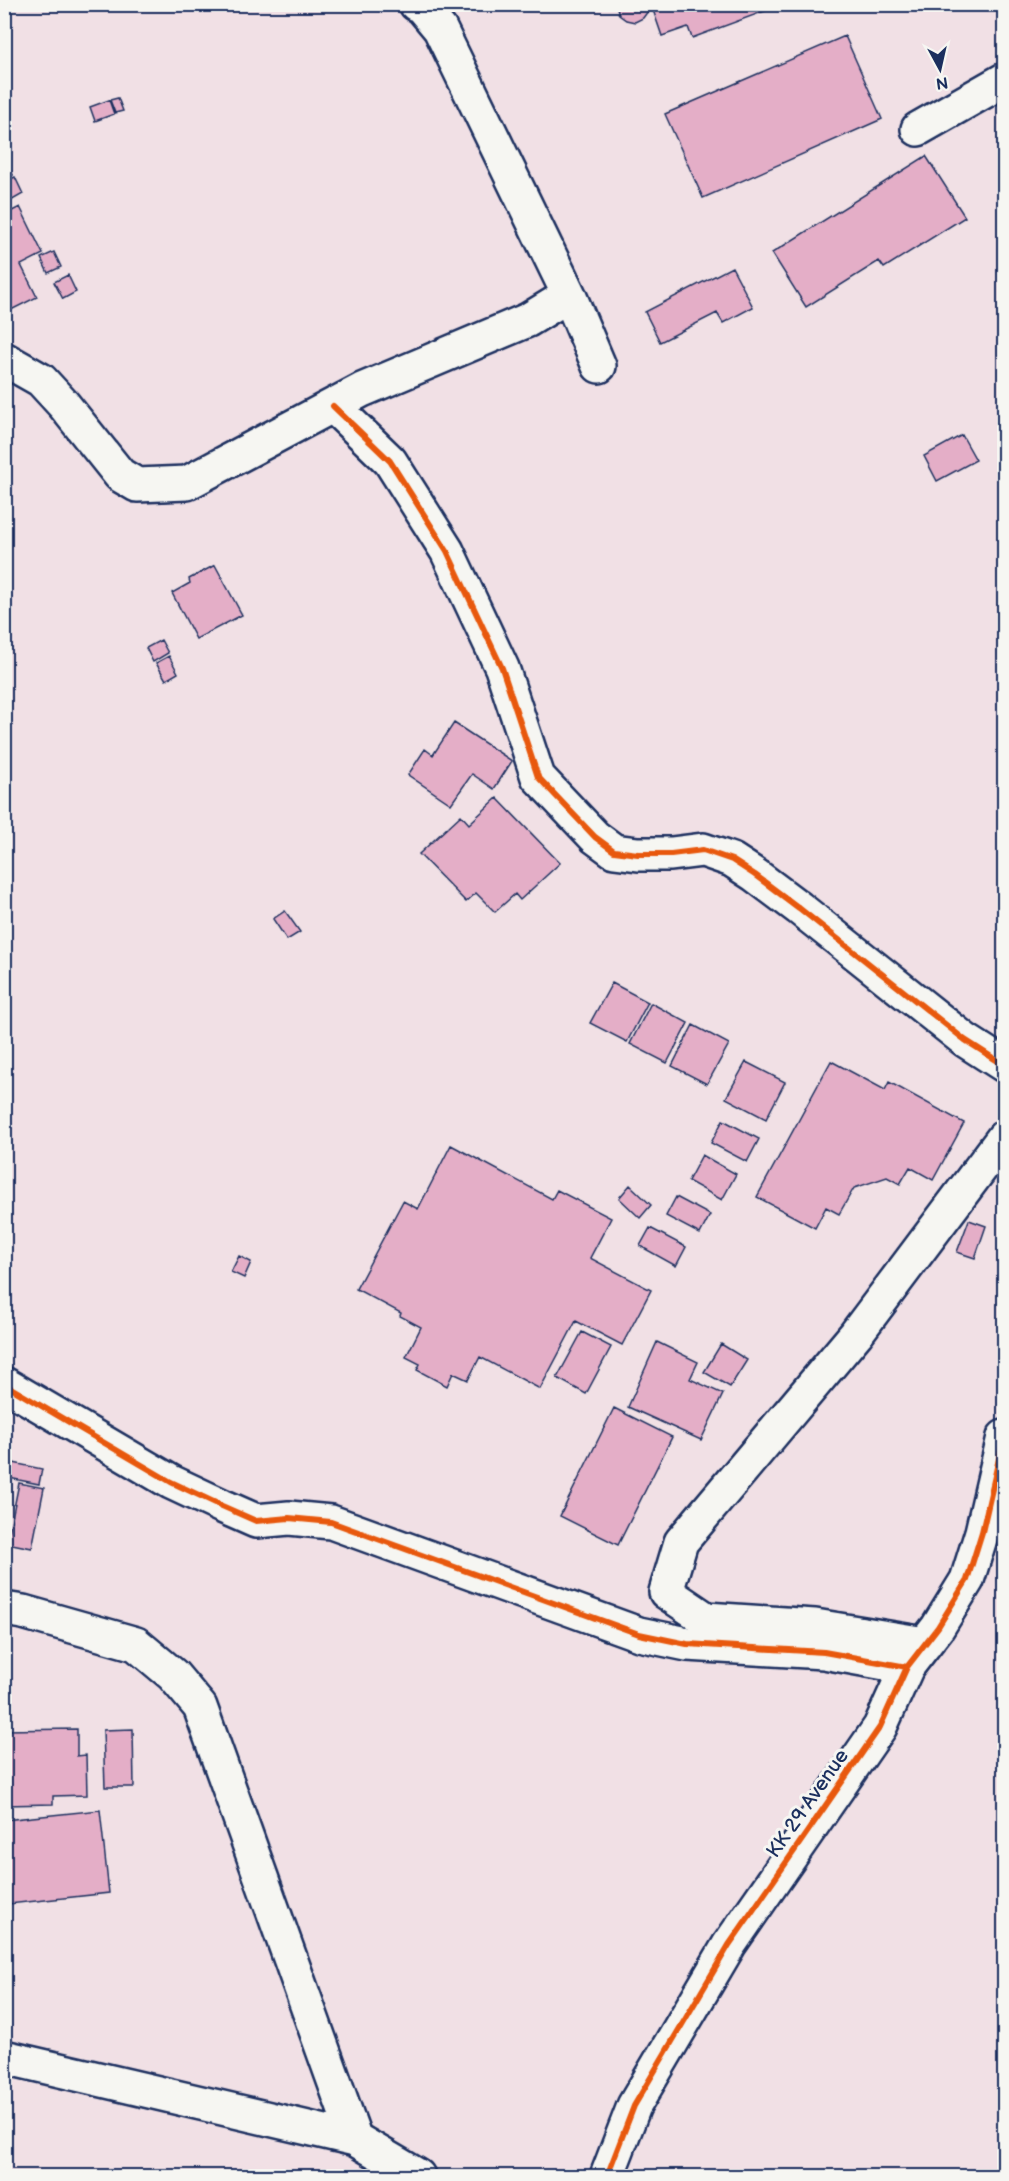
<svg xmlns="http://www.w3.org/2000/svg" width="1009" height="2181" font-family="'Balsamiq Sans',sans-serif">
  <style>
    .building { fill: #e4aec7; stroke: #1b2f5e; stroke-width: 1.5 }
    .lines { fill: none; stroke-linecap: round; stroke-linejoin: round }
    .minor-casing { stroke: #1b2f5e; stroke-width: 38 }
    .minor { stroke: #f6f6f2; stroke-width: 33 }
    .cycleway-casing { stroke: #f6f6f2; stroke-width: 10 }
    .cycleway { stroke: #e8590c; stroke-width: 6 }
    .labels { text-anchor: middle; stroke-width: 6; stroke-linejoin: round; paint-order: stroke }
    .street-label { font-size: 20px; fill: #1b2f5e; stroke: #f6f6f2 }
  </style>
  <rect width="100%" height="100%" fill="#f1e0e5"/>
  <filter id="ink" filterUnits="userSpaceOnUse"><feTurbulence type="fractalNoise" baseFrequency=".0167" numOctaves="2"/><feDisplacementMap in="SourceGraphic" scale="12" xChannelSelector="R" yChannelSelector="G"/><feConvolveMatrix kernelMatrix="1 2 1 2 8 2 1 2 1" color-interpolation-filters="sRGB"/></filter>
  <g filter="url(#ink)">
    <path class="building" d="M616,4H648V11L643,18L635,22L626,20L619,15Z
      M651,4H784L692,38L688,27L662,36Z
      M845,36L882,119L703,198L665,114Z
      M118,98L123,111L115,113L110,100Z
      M109,100L114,114L95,121L90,107Z
      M926,156L965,217L884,268L879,261L806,307L772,253Z
      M4,158L13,175L4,179Z
      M15,177L23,194L9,202L4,193V182Z
      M20,207L43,254L21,265L37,297L5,313L4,215Z
      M54,252L61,267L48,273L41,258Z
      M732,267L753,307L723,323L717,313L660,342L645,312Z
      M68,275L76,292L63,299L54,282Z
      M962,435L976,460L937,481L924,456Z
      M215,565L242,615L196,639L172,593L190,583L189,579Z
      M161,640L168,653L153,662L146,648Z
      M169,656L178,673L166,680L156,663Z
      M454,723L512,761L494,789L472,774L451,804L408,775L425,749L433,755Z
      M497,798L560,863L520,900L515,894L495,912L476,893L466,902L419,854L461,815L469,824Z
      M285,911L300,932L287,940L273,919Z
      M612,983L648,1002L627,1042L590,1023Z
      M651,1003L688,1023L667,1063L630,1044Z
      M693,1025L729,1044L707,1084L672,1066Z
      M831,1061L885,1090L889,1082L964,1123L933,1180L910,1167L900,1184L887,1177L854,1188L839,1214L826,1207L815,1228L757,1197Z
      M746,1062L785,1082L766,1119L726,1098Z
      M723,1120L759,1139L747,1162L711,1143Z
      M451,1145L552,1199L557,1190L611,1218L590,1258L651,1290L622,1345L576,1321L540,1389L480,1357L468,1380L453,1373L447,1386L417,1370L420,1364L406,1357L421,1327L400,1316L401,1313L356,1289L403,1201L418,1209Z
      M702,1155L736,1174L722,1200L688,1181Z
      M630,1185L651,1205L640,1218L619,1198Z
      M676,1197L710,1215L700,1234L666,1216Z
      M969,1220L986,1226L975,1258L957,1252Z
      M650,1228L686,1247L676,1266L640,1246Z
      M239,1256L251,1262L244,1278L231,1272Z
      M582,1332L611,1347L586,1394L557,1378Z
      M657,1342L698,1362L690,1379L723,1394L701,1440L628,1407Z
      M721,1344L747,1360L730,1387L704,1372Z
      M614,1408L672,1437L618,1545L560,1516Z
      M4,1461L42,1469L39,1484L4,1477Z
      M19,1483L44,1488L32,1548L7,1543Z
      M77,1729V1756L86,1755L87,1795L53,1796V1804L4,1805V1730Z
      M133,1729L134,1787H105L103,1730Z
      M100,1810L109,1893L9,1904L4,1861V1820Z"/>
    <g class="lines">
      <defs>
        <path id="minor" d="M416,4L420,5L440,29L569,295L599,366
          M918,129L1004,80
          M4,359L41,380L64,405L120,475L137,485L187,483L362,390L528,320L569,295
          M333,406L390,461L447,551L502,668L538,777L595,837L614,851L638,854H671L703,850L732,860L755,875L799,908L965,1040L1004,1065
          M4,1384L171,1482L222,1506L256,1521L289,1518L331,1522L639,1634L687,1644L824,1652L907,1667
          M4,1609L23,1612L136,1644L173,1675L200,1707L355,2139
          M925,1644L815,1626L706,1619L666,1592L681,1542L856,1334L1004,1137
          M4,2057L355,2139L418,2176
          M607,2176L634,2106L729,1945L880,1727L907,1667L938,1627L967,1580L982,1532L1004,1437"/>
      </defs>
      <use href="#minor" class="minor-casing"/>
      <use href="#minor" class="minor"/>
      <defs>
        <path id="cycleway" d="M333,406L390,461L447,551L502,668L538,777L595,837L614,851L638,854H671L703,850L732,860L755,875L799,908L965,1040L1004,1065
          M4,1384L171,1482L222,1506L256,1521L289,1518L331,1522L639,1634L687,1644L824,1652L907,1667
          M607,2176L634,2106L729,1945L880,1727L907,1667L938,1627L967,1580L982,1532L1004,1437"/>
      </defs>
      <use href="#cycleway" class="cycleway-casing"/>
      <use href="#cycleway" class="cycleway"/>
    </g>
  </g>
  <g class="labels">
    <g class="street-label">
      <text transform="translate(807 1803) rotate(-55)" y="7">KK 29 Avenue</text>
    </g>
  </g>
  <rect width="1009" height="2181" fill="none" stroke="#f6f6f2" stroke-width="24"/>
  <rect x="12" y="12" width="985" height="2157" fill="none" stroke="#1b2f5e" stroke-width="2" filter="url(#ink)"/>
  <g transform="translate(940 69) rotate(172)" stroke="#f6f6f2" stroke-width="4.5" paint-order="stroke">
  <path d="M0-4.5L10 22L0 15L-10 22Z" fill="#1b2f5e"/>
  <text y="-9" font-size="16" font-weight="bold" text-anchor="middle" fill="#1b2f5e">N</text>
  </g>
</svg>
